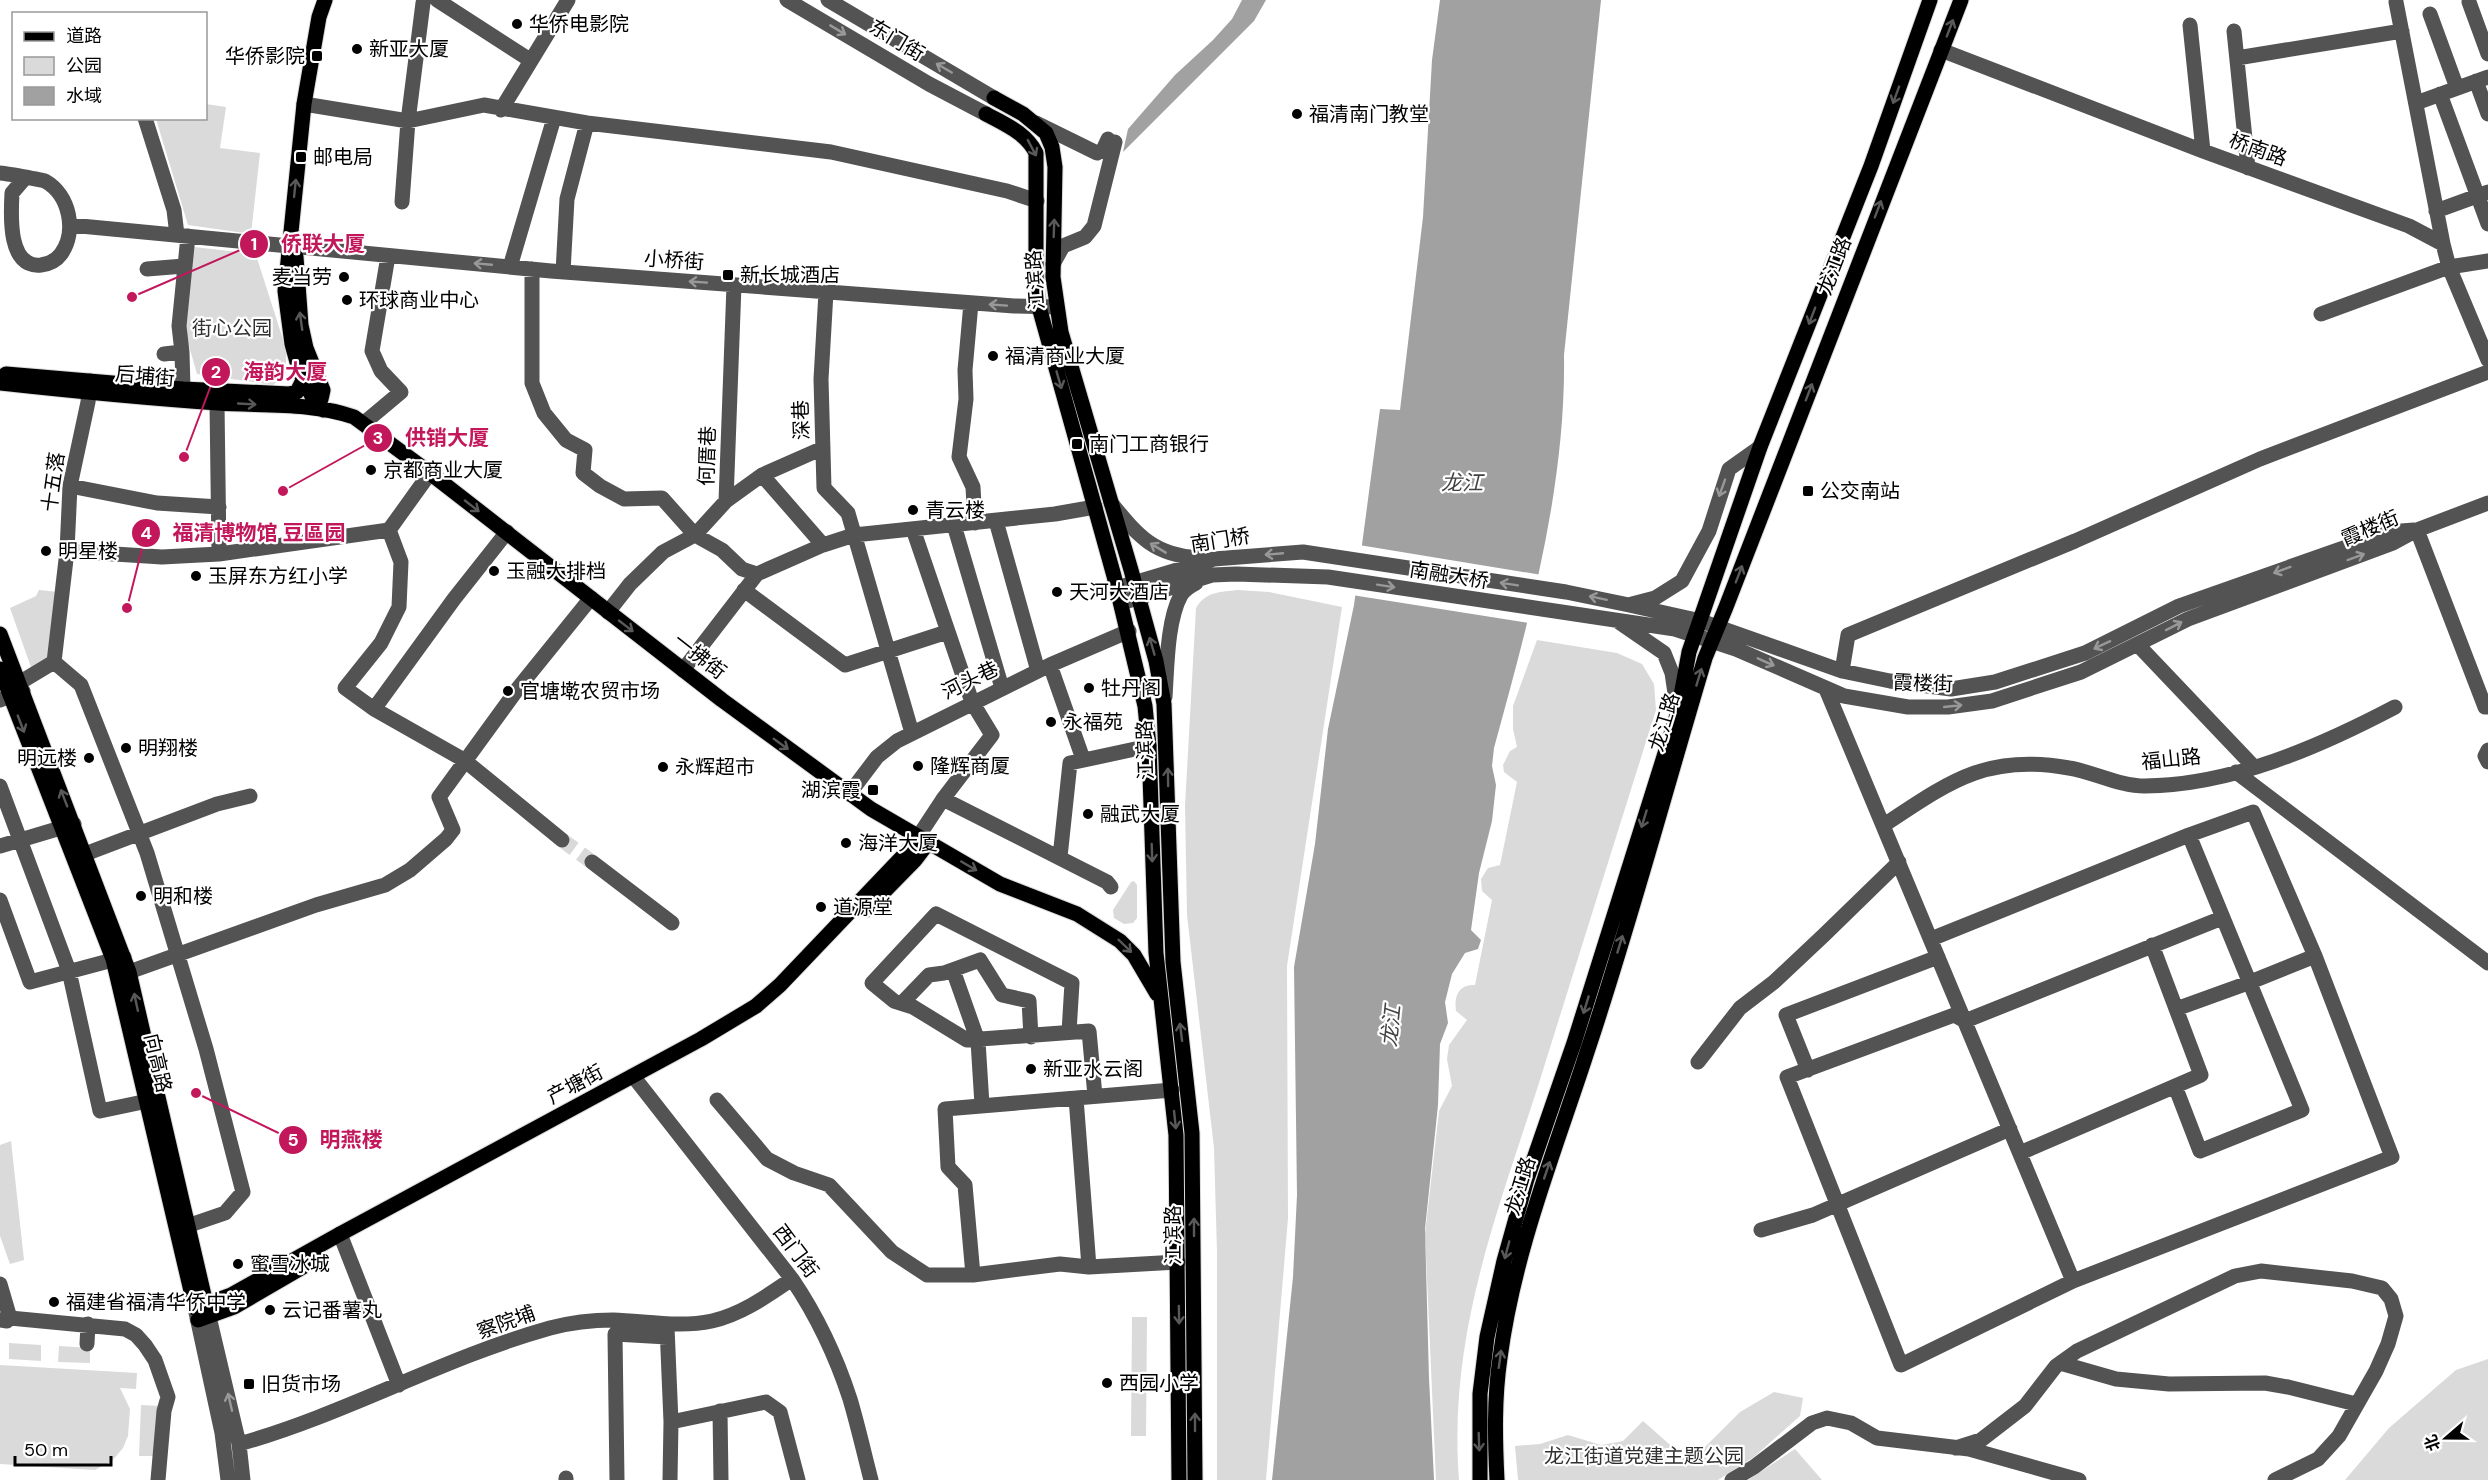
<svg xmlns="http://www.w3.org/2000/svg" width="2488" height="1480" font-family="'DM Sans','Noto Sans SC',sans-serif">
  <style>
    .green { fill: #dadada }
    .water { fill: #a1a1a1 }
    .pier { fill: #fff }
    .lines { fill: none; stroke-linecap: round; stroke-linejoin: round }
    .minor-tunnel { stroke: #d9d9d9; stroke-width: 15; stroke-dasharray: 15 8; stroke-linecap: butt }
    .major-casing { stroke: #dbdbdb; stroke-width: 17 }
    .minor { stroke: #535353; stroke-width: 15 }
    .major { stroke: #000; stroke-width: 15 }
    .oneway { stroke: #595959 }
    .oneway2 { stroke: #989898 }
    .poi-dot { fill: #000; stroke: #fff; stroke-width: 2 }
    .labels { text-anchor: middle; stroke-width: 4.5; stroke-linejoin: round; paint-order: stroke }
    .poi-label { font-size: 20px; fill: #000; stroke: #fff; text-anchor: start }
    .street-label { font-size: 20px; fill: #000; stroke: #fff }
    .park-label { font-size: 20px; fill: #313131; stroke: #fff }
    .water-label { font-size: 21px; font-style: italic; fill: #424242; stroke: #fff }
    .leader { fill: none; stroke: #c2185b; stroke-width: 2 }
    .callout-dot { fill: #c2185b; stroke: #fff; stroke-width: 2 }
    .mark-label { font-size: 18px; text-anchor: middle; font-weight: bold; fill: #fff }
    .callout-label { font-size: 21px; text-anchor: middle; font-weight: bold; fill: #c2185b; stroke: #fff; stroke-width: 4.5; stroke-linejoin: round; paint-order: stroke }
  </style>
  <rect width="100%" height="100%" fill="#fff"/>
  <path class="green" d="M206,104L226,107L220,148L260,153L251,234L188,225L156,119L206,118Z
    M194,247L247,253L257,258L286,349V374L273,385L197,374L183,325Z
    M39,590L58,592L50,661L32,670L10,608L36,596Z
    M1238,590L1269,592L1342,607L1287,966L1288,1218L1266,1480H1217V1252L1214,1148L1187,915L1185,806L1196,608C1206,591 1221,592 1238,590Z
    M1537,640L1617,653L1642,664L1654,684L1656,710C1617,834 1578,958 1539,1083C1496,1217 1448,1336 1459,1480H1436L1425,1234L1439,1111L1452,1086L1447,1059L1449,1045L1467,1020L1456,1011C1454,997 1458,984 1475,985L1492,900L1482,891L1481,879L1488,868L1500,865L1517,782L1504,772L1503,765L1510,751L1517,747L1513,729V706Z
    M1134,881L1137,885V918L1133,923L1124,924L1114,918L1113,910L1131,882Z
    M11,1141L24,1260L10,1264L0,1236V1145Z
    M1132,1317H1147L1146,1436H1131Z
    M9,1343L41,1345V1361L9,1359Z
    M59,1346L90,1348V1363L58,1362Z
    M2488,1359V1480H2345L2389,1428L2456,1370Z
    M0,1365L137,1373L136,1389L120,1388L130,1409L128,1436L123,1448L112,1461L95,1470L0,1464Z
    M1774,1392L1803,1398L1800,1416L1754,1457L1718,1480H1518L1515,1446L1540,1444L1568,1435L1601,1445L1623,1441L1643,1421L1685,1458L1702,1450L1740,1412Z
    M141,1405L161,1406L159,1456H139Z
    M1795,1449L1822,1480H1748Z"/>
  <path class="water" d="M1242,0H1266L1254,21L1123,152L1128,129L1175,75L1213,40L1232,19Z
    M1440,0H1601L1564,355C1566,488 1529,620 1494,748L1492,766L1496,785L1492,821L1479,873L1471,930L1481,940L1478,949L1465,953L1452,974L1445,1002L1448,1023L1440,1044L1438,1105L1425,1229L1429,1378L1434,1480H1272L1293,1277L1297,1195L1294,967L1315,844L1328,729L1354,605L1380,409L1400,410L1423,217L1432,60Z"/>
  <path class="pier" d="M1359,545L1542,575L1529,623L1352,595Z"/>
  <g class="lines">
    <path class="minor-tunnel" d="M562,840L592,862"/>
    <defs>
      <path id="major" d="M994,98L1023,114L1046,133L1052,147L1055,167L1053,277L1061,332L1131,570L1156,661L1164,704L1173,962L1192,1133L1195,1480
        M986,114C1006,125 1026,133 1036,153V277L1039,307L1114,576L1145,706L1149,746L1156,953L1176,1135L1179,1480
        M296,257L301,325L306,348L323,390L321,399L314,405L308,407
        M6,374L183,389L289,394L297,392L303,380
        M0,383C73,391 145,398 218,403C262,406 312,402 354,417L430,473L722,700L871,809L1000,884L1077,914L1120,941L1134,955L1157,994
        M323,410L314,400L300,373L292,344L285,291L304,104L319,17L325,0
        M0,634L129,972L206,1304
        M0,669L113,959L195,1308L231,1295L340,1234L701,1039L756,1006L780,985L906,853L918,837
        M866,910L915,860L928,843
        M198,1320L234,1307L320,1257
        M1480,1480V1394L1487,1337L1504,1261L1527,1179L1574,1043L1678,712L1689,652L1760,447L1871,166L1930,0
        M1497,1480C1495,1439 1494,1399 1500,1358C1514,1251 1555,1151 1588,1049C1631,920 1666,788 1705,658L1726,607L1961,0"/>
    </defs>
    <use href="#major" class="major-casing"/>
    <path class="minor" d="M437,0L530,60
      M787,0L929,84L986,114
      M828,0L994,98
      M2396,2L2443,244
      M2469,2L2488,54
      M2430,14L2457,88
      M2190,25L2203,151
      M2234,31L2248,168
      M1941,50L2203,151L2409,226L2443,244L2449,267L2488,360
      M2237,58L2402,31
      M2476,81L2488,114
      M2440,94L2488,224
      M2416,103L2488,77
      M304,104L408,121L484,105L587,123L831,152L1007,191L1037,201
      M501,110L568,0
      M145,118L174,210L177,235
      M1036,123L1097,153L1103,150L1108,139
      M0,173C4,173 42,180 45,181C70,195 77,232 61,254C56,261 48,264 41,265C7,269 11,213 12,193L24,179
      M402,202L408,121L423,3
      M2436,211L2488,192
      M70,225L551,271L1014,306L1056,307
      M1053,264L1063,246L1085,237L1094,226L1115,142
      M510,267L554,118
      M147,269L184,266
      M532,269V383L544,413L566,440L585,450L583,473L600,486L624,499L662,498L695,535L722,550L742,569L757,574
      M563,272L567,199L587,123
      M826,292L821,379L824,488L848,513L912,733
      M971,303L965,370L966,399L959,457L973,487L975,523
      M2321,314L2449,267L2488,261
      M182,352L183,389
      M164,354L182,352L179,326L188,236
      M217,403L219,554
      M364,423L401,392L381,371L372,351L388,256
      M762,475L823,545
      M70,486L157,503L219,507
      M726,501L762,475L823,448
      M1111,503C1139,537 1154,555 1199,558
      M996,521L1038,671
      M954,525L1002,688
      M913,529L972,702L992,735L943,799L918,837
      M389,530L401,562L399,607L381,643L345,688L374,709L464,760L562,840
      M2417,530L2485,707H2488
      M67,551L162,557L219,554L389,530L430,473
      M1117,588L1214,559L1303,552L1566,592L1629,605L1701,621L1842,671L1890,681L1951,689L1995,682L2085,653L2179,606L2389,532L2414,530
      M744,590L845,665L947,632
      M1121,603L1212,575L1236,574L1328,577L1675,629L1736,649L1844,696L1908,707H1948L1992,701L2081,672L2188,619L2393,543L2417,530L2488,503
      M1632,604L1655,598L1682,581L1709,531L1729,469L1760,447
      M608,612L630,584L663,552L695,535L726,501L734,285
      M1619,622L1664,653L1672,673L1677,707
      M2138,645L2254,767
      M54,662L81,685L147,853L206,1049L243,1192L225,1213L187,1226
      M54,662L67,551L70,486L88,402L90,381
      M1050,665L1083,759
      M683,670L757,574L823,545L854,535L1055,514L1095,507
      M1842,671L1848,635L2075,541L2260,459L2488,372
      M19,683L54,662
      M1826,689L2073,1281
      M1165,697C1167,668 1167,620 1181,595C1185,589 1190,586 1196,583
      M0,700L23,691
      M374,709L454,599L507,532
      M2488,750L2485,756L2488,762
      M2236,772L2488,963
      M0,786L69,971L100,1111L157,1099
      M849,794L877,757L897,741L1050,665L1129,631
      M943,799L1107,882L1111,887
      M1884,825C1949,782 1987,753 2069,768C2094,772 2119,786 2145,786C2232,785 2319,747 2395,707
      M0,846L74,824
      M85,854L217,804L250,796
      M1060,857L1070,763L1149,746
      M592,862L672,923
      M0,900L30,982L124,957
      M1931,939L2189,835L2253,812L2315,956L2392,1157L2073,1281L1901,1365L1787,1077L1954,1015L1965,1021
      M953,970L978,1041L982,1105
      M129,972L316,905L385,885L410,870L446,839L453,830L439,797L519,687L591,598
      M903,1002L929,975L944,973L980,960L1002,995L1029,1001L1031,1037
      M2176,1009L2248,983L2315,956
      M1965,1021L2222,918
      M1069,1032L1072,983L936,914L872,983L894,1001L913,1007L967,1040L1089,1031L1095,1096
      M1698,1062L1740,1008L1774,982L1824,935L1899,862
      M1808,1070L1786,1015L1938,957
      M633,1076L792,1279C817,1316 836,1356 850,1399C858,1426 864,1453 871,1480
      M2175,1086L2200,1151L2302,1110L2189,835
      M1076,1098L1089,1267
      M717,1100L767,1159L794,1173L829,1185L892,1252L927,1275H973L1060,1264L1089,1267L1178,1262
      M2020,1153L2201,1075L2152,945
      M1761,1230L1813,1215L2010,1129
      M340,1234L399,1385
      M973,1275L965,1185L948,1167L945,1109L1172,1090
      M0,1284L10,1318
      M206,1304L239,1444L243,1480
      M195,1308L222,1433L228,1480
      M0,1320L7,1321L10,1318L125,1329L136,1335L145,1345L155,1360L168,1397L164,1411L158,1480
      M667,1327L671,1422L670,1480
      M87,1344L88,1324
      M2060,1363L2116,1379L2169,1384L2265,1383L2288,1387L2356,1404
      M720,1411L721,1480
      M671,1422L766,1402L780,1412L798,1480
      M239,1444C346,1414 443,1358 550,1328C569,1323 592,1320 613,1320C646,1321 679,1328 712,1321C742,1314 767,1296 792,1279
      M1956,1448L1981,1440L2025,1406L2056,1366L2077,1351L2235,1276L2261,1271L2352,1281L2382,1288L2391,1299L2396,1316L2388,1344L2376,1371L2339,1436L2318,1459L2275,1480
      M566,1480V1478
      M617,1480L615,1334L667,1337
      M1732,1480L1754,1467L1812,1423L1827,1418L1851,1423L1877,1438L1969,1449L2079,1480"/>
    <use href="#major" class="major"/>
  </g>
  <defs><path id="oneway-shaft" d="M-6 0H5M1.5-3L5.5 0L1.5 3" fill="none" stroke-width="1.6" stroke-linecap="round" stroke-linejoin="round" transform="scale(1.5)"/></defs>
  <g class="oneway">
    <use href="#oneway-shaft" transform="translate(1950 28) rotate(-69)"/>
    <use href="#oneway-shaft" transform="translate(1896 95) rotate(110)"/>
    <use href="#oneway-shaft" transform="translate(1032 148) rotate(62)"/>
    <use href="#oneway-shaft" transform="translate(295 188) rotate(-84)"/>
    <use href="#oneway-shaft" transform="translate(1878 209) rotate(-69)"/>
    <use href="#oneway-shaft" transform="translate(1054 228) rotate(-88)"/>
    <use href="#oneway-shaft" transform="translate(1812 316) rotate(111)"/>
    <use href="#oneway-shaft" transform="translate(301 321) rotate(-98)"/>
    <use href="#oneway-shaft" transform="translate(1059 380) rotate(74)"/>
    <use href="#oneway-shaft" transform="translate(1809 392) rotate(-69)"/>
    <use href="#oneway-shaft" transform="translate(247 404) rotate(3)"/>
    <use href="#oneway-shaft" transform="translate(472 506) rotate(38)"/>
    <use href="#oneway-shaft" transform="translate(1739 574) rotate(-69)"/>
    <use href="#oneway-shaft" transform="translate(626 626) rotate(38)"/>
    <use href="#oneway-shaft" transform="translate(1152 646) rotate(-106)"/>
    <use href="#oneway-shaft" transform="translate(1699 677) rotate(-73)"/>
    <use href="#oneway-shaft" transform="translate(21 724) rotate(69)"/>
    <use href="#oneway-shaft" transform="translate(781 744) rotate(36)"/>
    <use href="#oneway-shaft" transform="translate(1168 777) rotate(-91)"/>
    <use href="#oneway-shaft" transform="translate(64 798) rotate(-111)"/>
    <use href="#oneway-shaft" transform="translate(1644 819) rotate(107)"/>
    <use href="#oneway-shaft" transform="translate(1152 853) rotate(88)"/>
    <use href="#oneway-shaft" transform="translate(969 866) rotate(30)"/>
    <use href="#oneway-shaft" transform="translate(1620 944) rotate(-73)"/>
    <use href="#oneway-shaft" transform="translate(1125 946) rotate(44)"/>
    <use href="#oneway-shaft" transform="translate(136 1002) rotate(-102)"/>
    <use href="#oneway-shaft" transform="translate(1586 1005) rotate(107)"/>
    <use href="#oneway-shaft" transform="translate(1181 1032) rotate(-97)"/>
    <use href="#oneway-shaft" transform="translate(1175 1120) rotate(84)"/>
    <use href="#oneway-shaft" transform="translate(1547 1170) rotate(-71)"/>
    <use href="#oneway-shaft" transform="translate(1194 1227) rotate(-90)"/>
    <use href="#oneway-shaft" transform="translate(1507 1250) rotate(105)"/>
    <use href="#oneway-shaft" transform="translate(1179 1315) rotate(89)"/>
    <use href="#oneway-shaft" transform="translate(1500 1359) rotate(-82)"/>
    <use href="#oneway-shaft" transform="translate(1195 1422) rotate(-90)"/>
    <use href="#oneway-shaft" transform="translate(1479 1442) rotate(88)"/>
  </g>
  <g class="oneway2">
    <use href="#oneway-shaft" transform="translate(838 30) rotate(31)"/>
    <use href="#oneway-shaft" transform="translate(944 68) rotate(-150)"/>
    <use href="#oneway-shaft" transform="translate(483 264) rotate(-175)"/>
    <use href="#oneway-shaft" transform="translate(698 282) rotate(-176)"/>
    <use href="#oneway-shaft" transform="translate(998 305) rotate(-176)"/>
    <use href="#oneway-shaft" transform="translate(1722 488) rotate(110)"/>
    <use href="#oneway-shaft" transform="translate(1158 548) rotate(-149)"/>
    <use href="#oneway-shaft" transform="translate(1274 554) rotate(175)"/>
    <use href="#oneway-shaft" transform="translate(2356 557) rotate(-20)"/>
    <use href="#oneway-shaft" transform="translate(2282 570) rotate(160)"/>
    <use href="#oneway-shaft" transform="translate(1509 584) rotate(-171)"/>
    <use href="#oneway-shaft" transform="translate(1386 586) rotate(9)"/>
    <use href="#oneway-shaft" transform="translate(1598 598) rotate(-168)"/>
    <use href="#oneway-shaft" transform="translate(2174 626) rotate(-27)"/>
    <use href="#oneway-shaft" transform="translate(2102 645) rotate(155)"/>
    <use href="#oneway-shaft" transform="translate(1766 662) rotate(24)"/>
    <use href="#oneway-shaft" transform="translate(1953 706) rotate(-6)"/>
    <use href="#oneway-shaft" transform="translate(230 1402) rotate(-103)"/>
  </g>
  <g class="poi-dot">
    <circle cx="517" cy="24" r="6"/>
    <circle cx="357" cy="49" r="6"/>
    <rect x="311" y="50" width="12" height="12" rx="3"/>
    <circle cx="1297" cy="114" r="6"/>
    <rect x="295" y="151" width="12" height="12" rx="3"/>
    <rect x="722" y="269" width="12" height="12" rx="3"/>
    <circle cx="344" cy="277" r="6"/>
    <circle cx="347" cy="300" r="6"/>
    <circle cx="993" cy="356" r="6"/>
    <rect x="1071" y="438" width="12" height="12" rx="3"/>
    <circle cx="371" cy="470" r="6"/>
    <rect x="1802" y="485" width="12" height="12" rx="3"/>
    <circle cx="913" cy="510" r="6"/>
    <circle cx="46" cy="551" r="6"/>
    <circle cx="494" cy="571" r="6"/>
    <circle cx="196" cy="576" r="6"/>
    <circle cx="1057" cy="592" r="6"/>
    <circle cx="1089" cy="688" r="6"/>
    <circle cx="508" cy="691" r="6"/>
    <circle cx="1051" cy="722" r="6"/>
    <circle cx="126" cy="748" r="6"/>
    <circle cx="89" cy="758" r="6"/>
    <circle cx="918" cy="766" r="6"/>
    <circle cx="663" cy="767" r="6"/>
    <rect x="867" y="784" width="12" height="12" rx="3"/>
    <circle cx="1088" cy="814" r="6"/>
    <circle cx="846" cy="843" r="6"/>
    <circle cx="141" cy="896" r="6"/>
    <circle cx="821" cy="907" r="6"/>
    <circle cx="1031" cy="1069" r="6"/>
    <circle cx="238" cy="1264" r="6"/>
    <circle cx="54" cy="1302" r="6"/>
    <circle cx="270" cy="1310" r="6"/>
    <circle cx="1107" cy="1383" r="6"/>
    <rect x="243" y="1378" width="12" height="12" rx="3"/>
  </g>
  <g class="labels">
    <g class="poi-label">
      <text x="529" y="31">华侨电影院</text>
      <text x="369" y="56">新亚大厦</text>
      <text x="305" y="63" text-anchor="end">华侨影院</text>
      <text x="1309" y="121">福清南门教堂</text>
      <text x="313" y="164">邮电局</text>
      <text x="740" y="282">新长城酒店</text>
      <text x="332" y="284" text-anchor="end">麦当劳</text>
      <text x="359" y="307">环球商业中心</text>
      <text x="1005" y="363">福清商业大厦</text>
      <text x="1089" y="451">南门工商银行</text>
      <text x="383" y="477">京都商业大厦</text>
      <text x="1820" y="498">公交南站</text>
      <text x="925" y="517">青云楼</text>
      <text x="58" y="558">明星楼</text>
      <text x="506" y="578">玉融大排档</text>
      <text x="208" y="583">玉屏东方红小学</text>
      <text x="1069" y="599">天河大酒店</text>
      <text x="1101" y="695">牡丹阁</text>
      <text x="520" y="698">官塘墘农贸市场</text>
      <text x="1063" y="729">永福苑</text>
      <text x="138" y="755">明翔楼</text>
      <text x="77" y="765" text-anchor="end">明远楼</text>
      <text x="930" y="773">隆辉商厦</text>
      <text x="675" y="774">永辉超市</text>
      <text x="861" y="797" text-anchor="end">湖滨霞</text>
      <text x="1100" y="821">融武大厦</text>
      <text x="858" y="850">海洋大厦</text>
      <text x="153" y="903">明和楼</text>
      <text x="833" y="914">道源堂</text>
      <text x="1043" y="1076">新亚水云阁</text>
      <text x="250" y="1271">蜜雪冰城</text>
      <text x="66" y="1309">福建省福清华侨中学</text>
      <text x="282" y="1317">云记番薯丸</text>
      <text x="1119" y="1390">西园小学</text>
      <text x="261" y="1391">旧货市场</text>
    </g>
    <g class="street-label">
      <text transform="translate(897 40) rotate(31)" y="7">东门街</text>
      <text transform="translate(2258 149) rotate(20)" y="7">桥南路</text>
      <text transform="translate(674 260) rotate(4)" y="7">小桥街</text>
      <text transform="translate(1834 266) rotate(-69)" y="7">龙江路</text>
      <text transform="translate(1035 280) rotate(-94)" y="7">江滨路</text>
      <text transform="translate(145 376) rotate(5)" y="7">后埔街</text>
      <text transform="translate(801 420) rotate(-92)" y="7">深巷</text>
      <text transform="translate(707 456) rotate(-88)" y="7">何厝巷</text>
      <text transform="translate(53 482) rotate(-82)" y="7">十五落</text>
      <text transform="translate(2370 528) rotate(-23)" y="7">霞楼街</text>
      <text transform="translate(1220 540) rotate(-9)" y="7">南门桥</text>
      <text transform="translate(1449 575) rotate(9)" y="7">南融大桥</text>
      <text transform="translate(700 656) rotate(38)" y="7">一拂街</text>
      <text transform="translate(970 680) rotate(-26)" y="7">河头巷</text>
      <text transform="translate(1923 683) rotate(2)" y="7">霞楼街</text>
      <text transform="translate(1664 722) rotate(-73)" y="7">龙江路</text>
      <text transform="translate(1145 750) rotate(-92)" y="7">江滨路</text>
      <text transform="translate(2171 759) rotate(-6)" y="7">福山路</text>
      <text transform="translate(158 1063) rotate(77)" y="7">向高路</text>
      <text transform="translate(575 1084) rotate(-28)" y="7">产塘街</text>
      <text transform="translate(1520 1186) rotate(-73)" y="7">龙江路</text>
      <text transform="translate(1173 1235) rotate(-90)" y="7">江滨路</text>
      <text transform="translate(796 1251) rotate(53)" y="7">西门街</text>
      <text transform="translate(506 1322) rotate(-20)" y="7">察院埔</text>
    </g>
    <g class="park-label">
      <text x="232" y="335">街心公园</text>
      <text x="1644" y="1463">龙江街道党建主题公园</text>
    </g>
    <g class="water-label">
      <text x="1462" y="490">龙江</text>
      <text transform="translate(1391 1026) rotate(-84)" y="7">龙江</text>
    </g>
  </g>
  <path class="leader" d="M132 297L254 244M184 457L216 372M283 491L378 438M127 608L146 533M196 1093L293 1140"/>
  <g class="callout-dot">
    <circle cx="132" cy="297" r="6"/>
    <circle cx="184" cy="457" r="6"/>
    <circle cx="283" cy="491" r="6"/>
    <circle cx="127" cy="608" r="6"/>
    <circle cx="196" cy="1093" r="6"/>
    <circle cx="254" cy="244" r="15"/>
    <circle cx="216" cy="372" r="15"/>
    <circle cx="378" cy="438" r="15"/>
    <circle cx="146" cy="533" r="15"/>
    <circle cx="293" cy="1140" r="15"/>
  </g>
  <g class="mark-label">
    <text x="254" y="250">1</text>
    <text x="216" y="378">2</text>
    <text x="378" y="444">3</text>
    <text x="146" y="539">4</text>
    <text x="293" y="1146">5</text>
  </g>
  <g class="callout-label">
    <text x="323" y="251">侨联大厦</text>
    <text x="285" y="379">海韵大厦</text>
    <text x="447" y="445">供销大厦</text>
    <text x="259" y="540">福清博物馆 豆區园</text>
    <text x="351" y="1147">明燕楼</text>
  </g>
  <rect x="12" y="12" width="195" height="108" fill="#ffffff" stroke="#999999" stroke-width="1.5"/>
  <rect x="24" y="32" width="30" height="9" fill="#000000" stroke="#999999" stroke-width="1.5"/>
  <text x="66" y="42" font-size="18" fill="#000000">道路</text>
  <rect x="24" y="57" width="30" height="18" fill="#dadada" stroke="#999999" stroke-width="1.5"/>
  <text x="66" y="72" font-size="18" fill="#000000">公园</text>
  <rect x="24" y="87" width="30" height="18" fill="#a1a1a1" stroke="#999999" stroke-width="1.5"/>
  <text x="66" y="102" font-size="18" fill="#000000">水域</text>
  <g transform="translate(2446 1438) rotate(250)" stroke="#ffffff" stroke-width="4.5" paint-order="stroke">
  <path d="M0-4.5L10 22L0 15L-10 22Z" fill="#000000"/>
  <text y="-9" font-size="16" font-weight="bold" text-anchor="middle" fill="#000000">北</text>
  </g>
  <path d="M15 1456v9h96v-9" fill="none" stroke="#000000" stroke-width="3"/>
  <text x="24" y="1456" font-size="18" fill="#000000" stroke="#ffffff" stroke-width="4.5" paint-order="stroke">50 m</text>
</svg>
